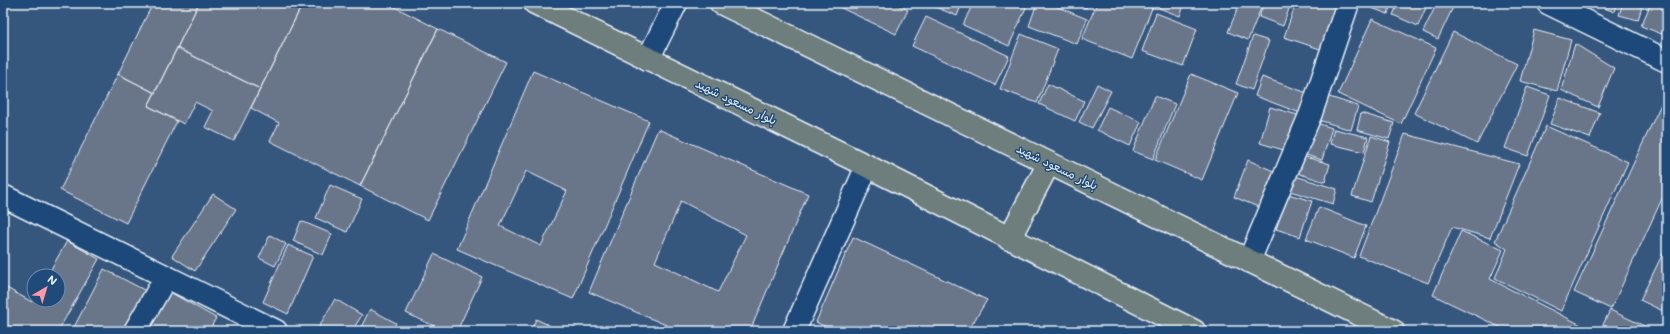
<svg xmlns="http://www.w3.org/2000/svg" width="1670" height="334" font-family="Mali,'Playpen Sans Arabic',sans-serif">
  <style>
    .building { fill: #697489; stroke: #e8f1f8; fill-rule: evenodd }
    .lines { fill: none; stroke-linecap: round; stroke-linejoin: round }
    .minor-casing { stroke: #e8f1f8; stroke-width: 25 }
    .major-casing { stroke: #e8f1f8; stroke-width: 25 }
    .minor { stroke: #1f4a7a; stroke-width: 22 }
    .major { stroke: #6d7e7c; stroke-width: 22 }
    .labels { text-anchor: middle; stroke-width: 3; stroke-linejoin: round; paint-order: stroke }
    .street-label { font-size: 12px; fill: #e8f1f8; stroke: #1f4a7a }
  </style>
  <rect width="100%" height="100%" fill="#35577e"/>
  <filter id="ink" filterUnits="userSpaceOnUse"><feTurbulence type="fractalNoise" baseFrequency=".025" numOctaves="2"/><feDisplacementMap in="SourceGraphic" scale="8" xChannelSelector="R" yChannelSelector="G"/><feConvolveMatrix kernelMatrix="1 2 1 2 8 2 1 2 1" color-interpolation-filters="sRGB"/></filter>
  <g filter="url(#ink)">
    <path class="building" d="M153,3H199L155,93L118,74Z
      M199,3H303L260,89L177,48Z
      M303,3H387L438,29L360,186L270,141L279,123L251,108Z
      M838,3H894L908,10L896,34L837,6Z
      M926,3H962L957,16Z
      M973,3H1028L1009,46L963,25Z
      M1037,3H1048L1087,19L1077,44L1029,26Z
      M1073,3H1088L1086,8Z
      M1097,3H1154L1132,59L1082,39Z
      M1161,3H1185L1180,16L1159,8Z
      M1240,3H1250L1261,8L1248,40L1228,32Z
      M1264,3H1291L1283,26L1259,17Z
      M1296,3H1342L1326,51L1284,37Z
      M1358,3H1391L1388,14Z
      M1398,3H1428L1418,26L1393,15Z
      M1437,3H1455L1438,39L1423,32Z
      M1593,3H1617L1614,12Z
      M1623,3H1643L1638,20L1619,15Z
      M1651,3H1667V36L1641,26Z
      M1156,13L1197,29L1183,66L1142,51Z
      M926,17L1009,56L995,85L912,46Z
      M1372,19L1436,48L1401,124L1338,94Z
      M438,29L506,62L428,220L360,186Z
      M1534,30L1571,40L1557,91L1520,81Z
      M1453,32L1517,64L1477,144L1414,113Z
      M1021,34L1058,49L1037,103L1000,89Z
      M1253,36L1269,41L1252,90L1236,84Z
      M1575,44L1614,68L1598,107L1561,90Z
      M177,48L260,89L234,141L205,127L213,111L195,102L184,124L148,106Z
      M533,71L649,121L573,299L457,249ZM526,171L567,191L541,246L500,226Z
      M118,74L155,93L148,106L177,121L126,223L60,190Z
      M1191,74L1238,93L1202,180L1155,160Z
      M1262,77L1310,94L1303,114L1255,96Z
      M1048,84L1084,101L1075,121L1039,104Z
      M1097,84L1111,91L1092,128L1079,122Z
      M1527,87L1550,95L1528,156L1505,148Z
      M1667,91V188L1611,309L1574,292Z
      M1323,95L1358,106L1351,130L1315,119Z
      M1155,96L1175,104L1153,159L1133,151Z
      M1560,98L1600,113L1590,138L1550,124Z
      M1108,107L1141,122L1130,146L1097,130Z
      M1270,107L1301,116L1290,152L1260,143Z
      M1361,113L1394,123L1389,139L1357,130Z
      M1313,122L1332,128L1322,160L1303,154Z
      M1546,126L1628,162L1561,311L1495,278L1507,249L1495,241Z
      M658,129L808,194L750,331H680L589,292ZM681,201L746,235L718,292L655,262Z
      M1334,129L1368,137L1364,152L1330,144Z
      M1405,134L1519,164L1490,238L1452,227L1428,283L1359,256Z
      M1371,136L1390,142L1371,202L1352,196Z
      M1302,156L1330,164L1325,182L1297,173Z
      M1248,160L1278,173L1263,209L1234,197Z
      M1295,176L1337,189L1333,204L1290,191Z
      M330,185L362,199L347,232L316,218Z
      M213,194L236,209L195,271L172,256Z
      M1288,194L1312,201L1300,237L1276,229Z
      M1319,207L1366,226L1354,258L1306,239Z
      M301,221L332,234L323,255L293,241Z
      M1461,231L1503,250L1490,279L1593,331H1508L1433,295Z
      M270,235L286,244L275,266L259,258Z
      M853,237L987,300L968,331H834L816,322Z
      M67,241L99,259L58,331H3V286L32,302L34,298V300H58V276H47Z
      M288,245L313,256L288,314L263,302Z
      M1667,245V313L1640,300Z
      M434,254L482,277L457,331H445L406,313Z
      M104,269L148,292L128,331H72Z
      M168,291L216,318L209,331H146Z
      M335,299L362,315L352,331L317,330Z
      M370,309L396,323L392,331H359Z
      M1610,310L1655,331H1600Z
      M536,319L561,331H531Z
      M606,327L616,331H605Z
      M813,327L822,331H811Z"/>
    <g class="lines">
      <defs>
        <path id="minor" d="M1548,3L1667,61
          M648,59L676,3
          M3,196L276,331
          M1249,261L1311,113L1348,3
          M135,331L166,277
          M794,331L867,166"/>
        <path id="major" d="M535,3L867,166L1194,331
          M721,3L1393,331
          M1009,239L1049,163"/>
      </defs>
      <use href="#minor" class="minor-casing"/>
      <use href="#major" class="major-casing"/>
      <use href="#minor" class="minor"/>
      <use href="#major" class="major"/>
    </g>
  </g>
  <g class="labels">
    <g class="street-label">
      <text transform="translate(736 102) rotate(26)" y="4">بلوار مسعود شهید</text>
      <text transform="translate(1057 167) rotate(26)" y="4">بلوار مسعود شهید</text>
    </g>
  </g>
  <rect width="1670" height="334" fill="none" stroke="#1f4a7a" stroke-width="16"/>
  <rect x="8" y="8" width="1654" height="318" fill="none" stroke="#e8f1f8" stroke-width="1.5" filter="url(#ink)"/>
  <g transform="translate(46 288) rotate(38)"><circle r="19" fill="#1f4a7a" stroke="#6f8dac"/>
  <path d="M0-3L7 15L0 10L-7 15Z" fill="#ff9aa2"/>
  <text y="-6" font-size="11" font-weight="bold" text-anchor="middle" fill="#e8f1f8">N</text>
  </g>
</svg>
